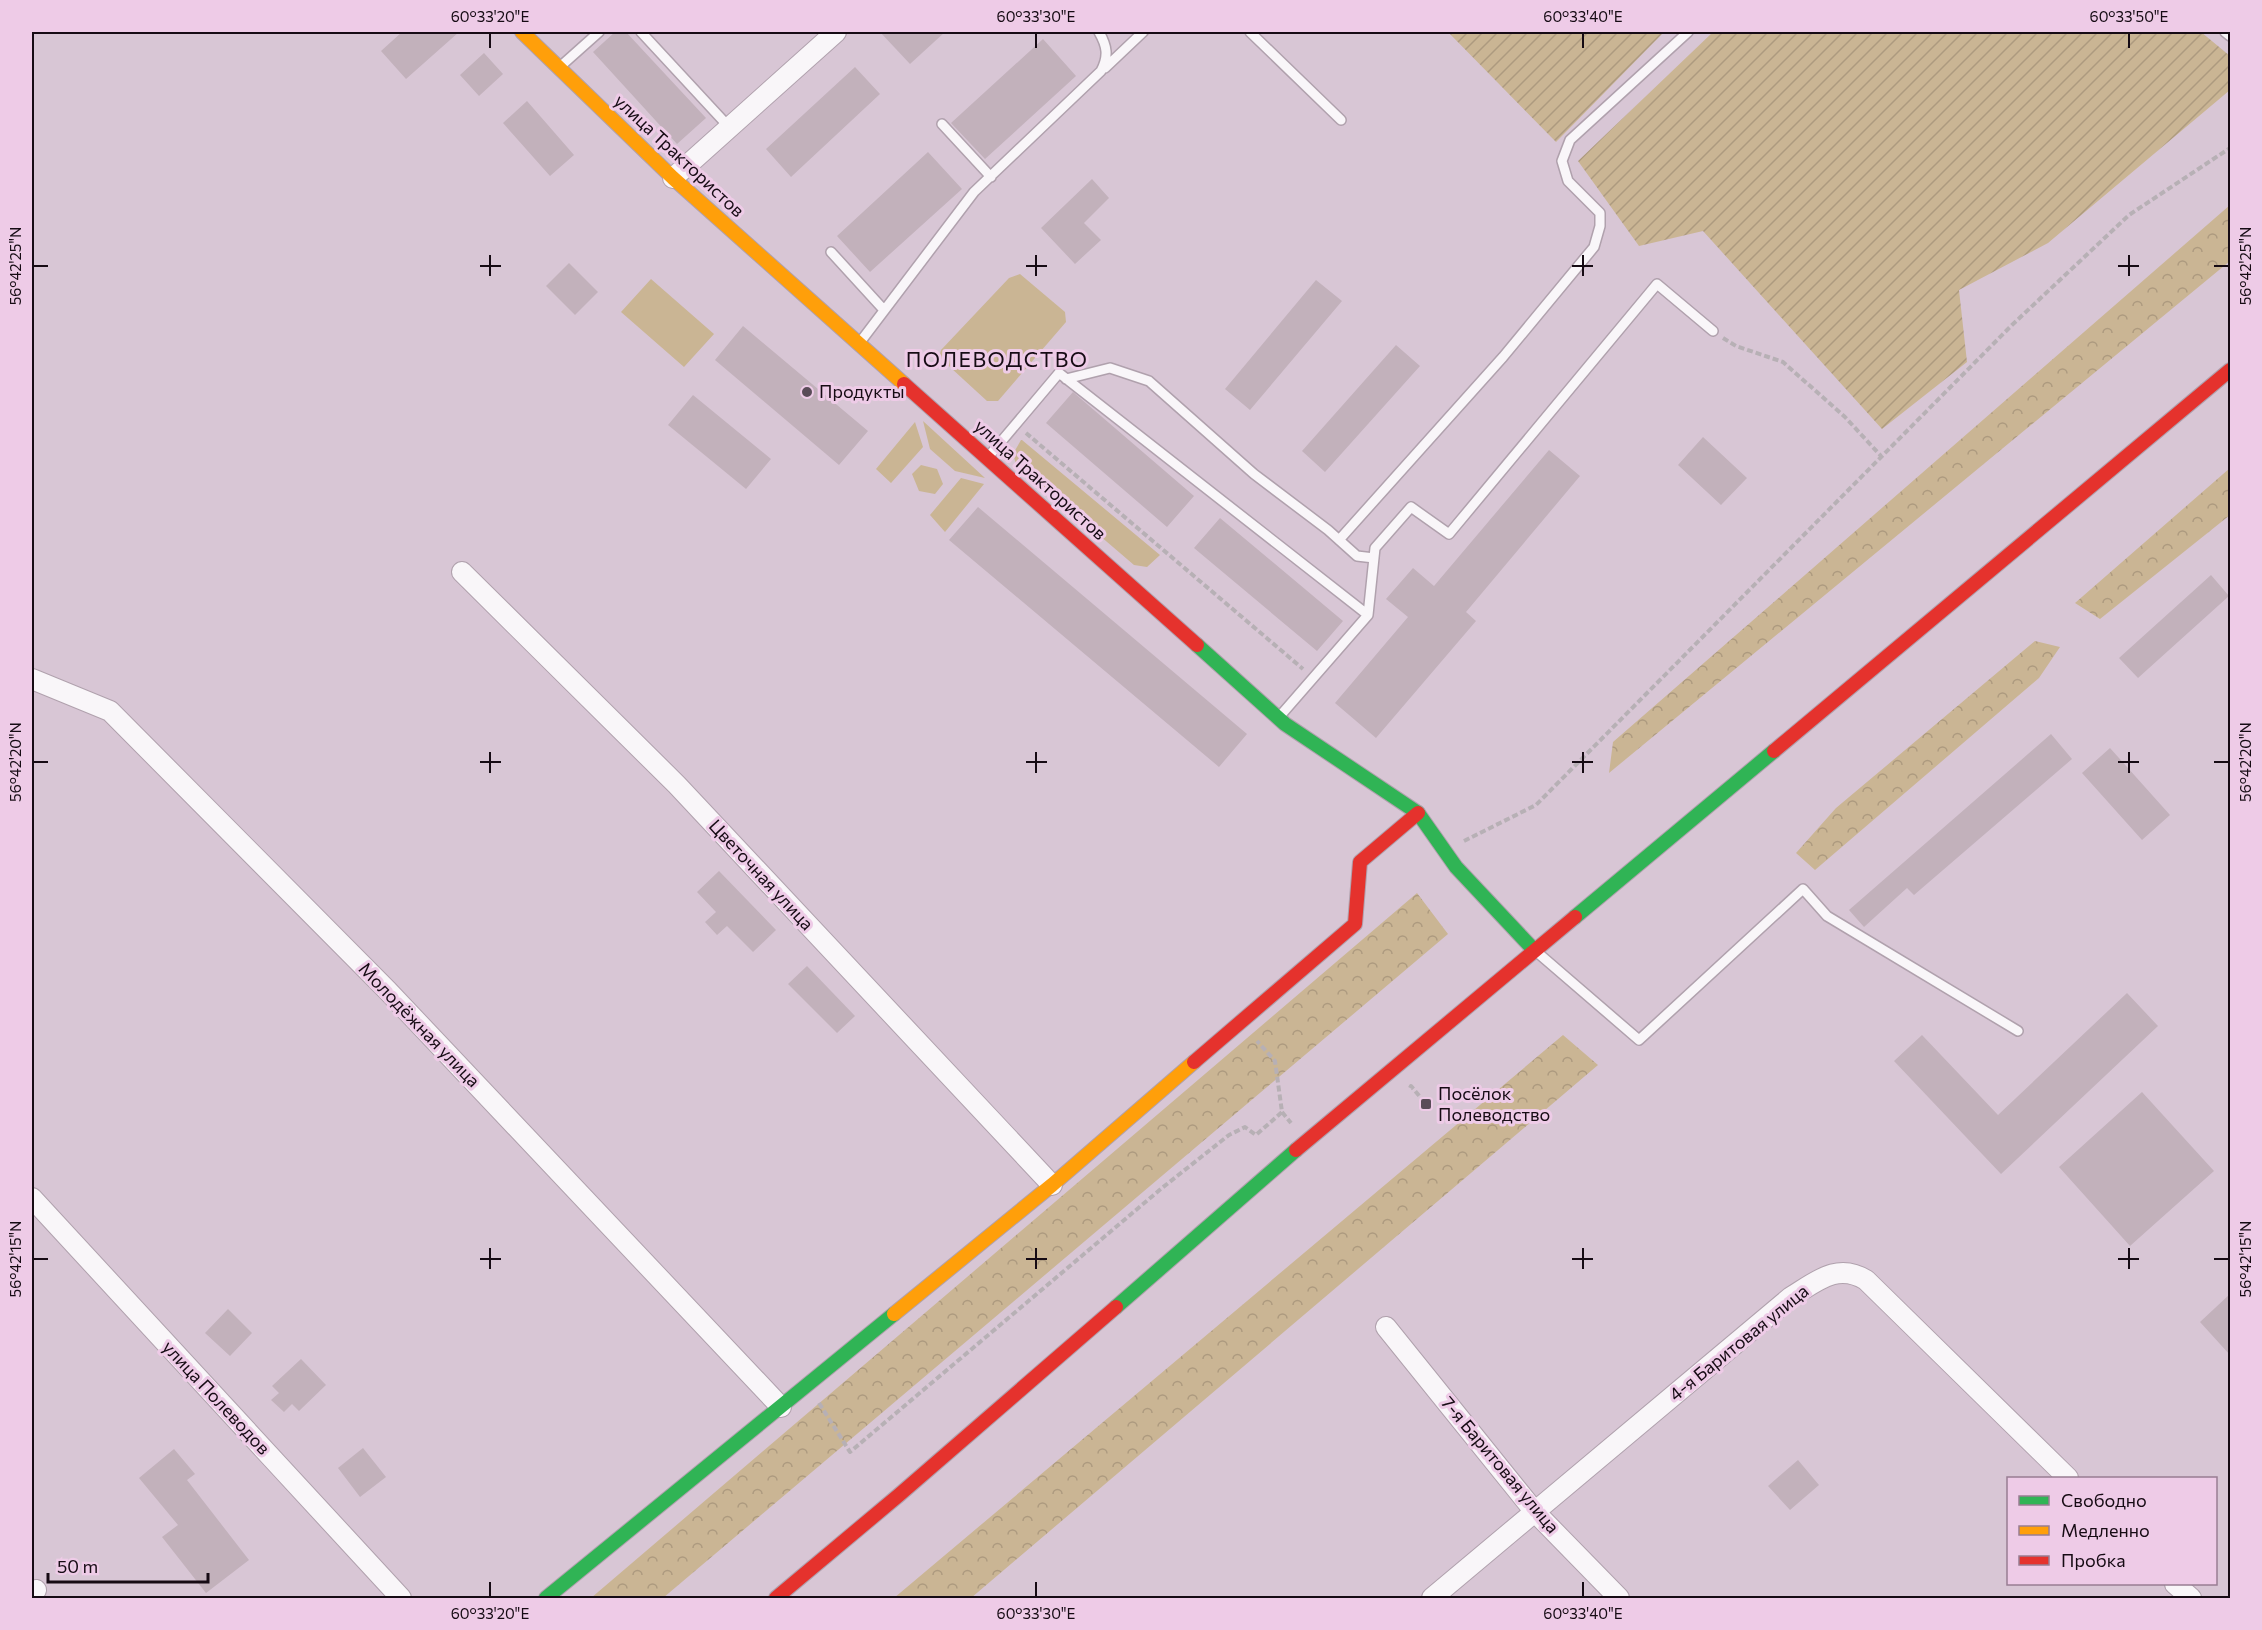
<svg xmlns="http://www.w3.org/2000/svg" width="2262" height="1630" font-family="Commissioner,sans-serif">
  <style>
    .grass { fill: #cab594 }
    .forest { fill: url(#forest-crowns) }
    .garden { fill: url(#garden-furrows) }
    .building { fill: #c2b1bb }
    .lines { fill: none; stroke-linecap: round; stroke-linejoin: round }
    .lane-casing { stroke: #b0a1ad; stroke-width: 12 }
    .street-casing { stroke: #b0a1ad; stroke-width: 22 }
    .fast-casing { stroke: #b0a1ad; stroke-width: 16 }
    .slow-casing { stroke: #b0a1ad; stroke-width: 16 }
    .jam-casing { stroke: #b0a1ad; stroke-width: 16 }
    .path { stroke: #b7b0b5; stroke-width: 4; stroke-dasharray: 6 3; stroke-linecap: butt }
    .lane { stroke: #f9f6f9; stroke-width: 9 }
    .street { stroke: #f9f6f9; stroke-width: 20 }
    .fast { stroke: #30b455; stroke-width: 14 }
    .slow { stroke: #ff9f0a; stroke-width: 14 }
    .jam { stroke: #e5322d; stroke-width: 14 }
    .ticks { fill: none; stroke: #160b14; stroke-width: 2 }
    .poi-dot { fill: #5a4c58; stroke: #eecbe7; stroke-width: 2 }
    .labels { text-anchor: middle; stroke-width: 6; stroke-linejoin: round; paint-order: stroke }
    .street-label { font-size: 18px; fill: #160b14; stroke: #eecbe7 }
    .poi-label { font-size: 18px; fill: #160b14; stroke: #eecbe7; text-anchor: start }
    .quarter-label { font-size: 21px; letter-spacing: 1.5px; fill: #160b14; stroke: #eecbe7 }
    .neatline { fill: none; stroke: #160b14; stroke-width: 2 }
    .ticks-label { font-size: 15px; text-anchor: middle; fill: #160b14 }
  </style>
  <defs>
    <pattern id="forest-crowns" width="20" height="18" patternUnits="userSpaceOnUse" patternTransform="scale(1.5)"><rect width="20" height="18" fill="#cab594"/><path d="M2 6a3 3 0 1 1 6 0M12 15a3 3 0 1 1 6 0" fill="none" stroke="#ad9a7f"/></pattern>
    <pattern id="garden-furrows" width="10" height="10" patternUnits="userSpaceOnUse" patternTransform="scale(1.5)"><rect width="10" height="10" fill="#cab594"/><path d="M-1 1l2-2M0 10L10 0M9 11l2-2" fill="none" stroke="#ad9a7f"/></pattern>
  </defs>
  <rect width="100%" height="100%" fill="#d8c6d5"/>
  <path class="grass" d="M1020,274L1065,312L1066,322L998,401H987L939,357L941,350L1009,278Z
    M651,279L714,334L684,367L621,312Z
    M923,421L985,478L955,471L930,449Z
    M915,422L923,447L891,483L876,469Z
    M1021,440H1022L1160,555L1147,567L1134,565L1016,464L1013,454Z
    M921,465L937,469L943,484L935,494L919,491L912,474Z
    M961,478L984,484L945,532L930,515Z"/>
  <path class="forest" d="M2230,205V261L1609,773L1613,742Z
    M2230,468V515L2100,619L2075,603Z
    M2035,641L2060,647L2039,678L1815,870L1796,853L1836,808Z
    M1417,893L1448,934L663,1598H591Z
    M1563,1035L1598,1065L971,1598H894Z"/>
  <path class="garden" d="M1448,32H1664L1556,142Z
    M1713,32H2201L2230,56V90L2048,243L1959,290L1967,362L1882,429L1703,231L1639,246L1578,161Z"/>
  <path class="building" d="M402,32H459L406,79L381,51Z
    M615,32H626L706,118L677,144L593,52Z
    M880,32H945L910,64Z
    M1043,39L1076,76L985,159L951,123Z
    M484,53L503,74L479,96L460,75Z
    M855,67L880,94L791,177L766,149Z
    M527,101L574,155L550,176L503,123Z
    M928,152L962,189L870,272L837,236Z
    M1092,179L1109,198L1084,223L1101,240L1075,264L1041,228Z
    M569,263L598,292L575,315L546,286Z
    M1316,280L1342,301L1250,410L1225,389Z
    M743,326L868,431L839,465L715,360Z
    M1396,345L1420,366L1325,472L1302,451Z
    M1073,392L1194,496L1167,527L1046,423Z
    M693,395L771,459L746,489L668,425Z
    M1703,437L1747,478L1721,505L1678,465Z
    M1549,450L1580,476L1466,612L1476,621L1376,738L1335,703L1408,617L1386,599L1413,568L1434,586Z
    M978,507L1247,734L1219,767L949,540Z
    M1220,518L1343,621L1317,651L1194,548Z
    M2211,575L2229,596L2138,678L2119,658Z
    M2051,734L2072,759L1914,895L1907,888L1864,927L1849,910Z
    M2110,748L2170,815L2142,840L2082,773Z
    M719,871L776,930L753,952L727,926L717,935L705,922L716,912L697,892Z
    M807,966L855,1016L837,1033L788,984Z
    M2127,993L2158,1026L2001,1174L1894,1061L1922,1035L1998,1115Z
    M2142,1092L2214,1171L2130,1246L2059,1167Z
    M2230,1294V1355L2200,1322Z
    M228,1309L252,1333L230,1356L205,1333Z
    M301,1359L326,1385L299,1411L292,1404L284,1412L271,1400L279,1393L272,1386Z
    M363,1448L386,1477L360,1497L338,1468Z
    M174,1449L195,1474L187,1480L249,1560L206,1593L162,1537L178,1525L139,1478Z
    M1798,1460L1819,1485L1790,1510L1768,1486Z"/>
  <g class="lines">
    <defs>
      <path id="lane" d="M641,32L729,127
        M1250,32L1341,120
        M2225,32L2230,36
        M562,65L599,32
        M1105,68L1143,32
        M942,124L991,177
        M831,252L884,310
        M861,341L974,192L1101,71C1109,56 1107,46 1099,32
        M1066,379L1110,368L1149,381L1254,474L1328,530L1357,556L1374,558
        M989,456L1059,373L1368,615L1280,716
        M1339,540L1503,357L1594,247L1600,226V213L1568,181L1562,161L1570,140L1688,32
        M1368,615L1375,548L1411,507L1449,534L1657,284L1713,331
        M1538,953L1639,1040L1803,889L1827,916L2018,1031"/>
      <path id="street" d="M673,178L836,32
        M462,572L677,785L1052,1185
        M32,679L110,711L388,991L781,1407
        M32,1198L401,1598
        M1386,1327L1535,1512L1619,1598
        M2175,1584L2191,1598
        M32,1593L36,1590
        M1432,1598L1791,1297C1816,1282 1837,1262 1866,1280L2068,1478"/>
      <path id="fast" d="M1197,645L1285,724L1418,813L1456,867L1534,950
        M1575,917L1774,751
        M1116,1307L1296,1150
        M546,1598L894,1314"/>
      <path id="slow" d="M522,32L673,178L904,384
        M894,1314L1052,1185L1194,1062"/>
      <path id="jam" d="M904,384L1197,645
        M1774,751L2230,370
        M1194,1062L1355,924L1360,862L1418,813
        M1296,1150L1575,917
        M776,1598L899,1495L1116,1307"/>
    </defs>
    <use href="#lane" class="lane-casing"/>
    <use href="#street" class="street-casing"/>
    <use href="#fast" class="fast-casing"/>
    <use href="#slow" class="slow-casing"/>
    <use href="#jam" class="jam-casing"/>
    <path class="path" d="M1723,338L1736,346L1783,362L1845,417L1881,456
      M1026,433L1303,669
      M1464,841L1536,805L2012,325L2129,215L2230,148
      M1410,1088L1411,1086L1426,1104
      M1282,1112L1291,1123
      M819,1403L850,1452L1162,1188L1229,1135L1245,1127L1256,1135L1282,1112L1275,1061L1257,1041"/>
    <use href="#lane" class="lane"/>
    <use href="#street" class="street"/>
    <use href="#fast" class="fast"/>
    <use href="#slow" class="slow"/>
    <use href="#jam" class="jam"/>
  </g>
  <path class="ticks" d="M490,33V48M1036,33V48M1583,33V48M2129,33V48M490,255V276M1036,255V276M1583,255V276M2129,255V276M33,266H48M480,266H501M1026,266H1047M1572,266H1593M2118,266H2139M2214,266H2229M490,752V773M1036,752V773M1583,752V773M2129,752V773M33,762H48M480,762H501M1026,762H1047M1572,762H1593M2118,762H2139M2214,762H2229M490,1248V1269M1036,1248V1269M1583,1248V1269M2129,1248V1269M33,1259H48M480,1259H501M1026,1259H1047M1572,1259H1593M2118,1259H2139M2214,1259H2229M490,1582V1597M1036,1582V1597M1583,1582V1597"/>
  <g class="poi-dot">
    <circle cx="807" cy="392" r="6"/>
    <rect x="1420" y="1098" width="12" height="12" rx="3"/>
  </g>
  <g class="labels">
    <g class="street-label">
      <text transform="translate(679 156) rotate(43)" y="6">улица Трактористов</text>
      <text transform="translate(1040 480) rotate(42)" y="6">улица Трактористов</text>
      <text transform="translate(761 875) rotate(47)" y="6">Цветочная улица</text>
      <text transform="translate(419 1025) rotate(46)" y="6">Молодёжная улица</text>
      <text transform="translate(1739 1343) rotate(-39)" y="6">4-я Баритовая улица</text>
      <text transform="translate(216 1398) rotate(47)" y="6">улица Полеводов</text>
      <text transform="translate(1500 1465) rotate(50)" y="6">7-я Баритовая улица</text>
    </g>
    <g class="poi-label">
      <text x="819" y="398">Продукты</text>
      <text x="1438" y="1100">Посёлок<tspan x="1438" dy="21">Полеводство</tspan></text>
    </g>
    <g class="quarter-label">
      <text x="997" y="367">ПОЛЕВОДСТВО</text>
    </g>
  </g>
  <rect width="2262" height="1630" fill="none" stroke="#eecbe7" stroke-width="66"/>
  <rect x="2007" y="1477" width="210" height="108" fill="#eecbe7" stroke="#987e93" stroke-width="1.5"/>
  <rect x="2019" y="1496" width="30" height="9" fill="#30b455" stroke="#987e93" stroke-width="1.5"/>
  <text x="2061" y="1507" font-size="18" fill="#160b14">Свободно</text>
  <rect x="2019" y="1526" width="30" height="9" fill="#ff9f0a" stroke="#987e93" stroke-width="1.5"/>
  <text x="2061" y="1537" font-size="18" fill="#160b14">Медленно</text>
  <rect x="2019" y="1556" width="30" height="9" fill="#e5322d" stroke="#987e93" stroke-width="1.5"/>
  <text x="2061" y="1567" font-size="18" fill="#160b14">Пробка</text>
  <path d="M48 1573v9h160v-9" fill="none" stroke="#160b14" stroke-width="3"/>
  <text x="57" y="1573" font-size="18" fill="#160b14" stroke="#eecbe7" stroke-width="4.5" paint-order="stroke">50 m</text>
  <rect x="33" y="33" width="2196" height="1564" class="neatline"/>
  <g class="ticks-label">
    <text x="490" y="22">60°33'20"E</text>
    <text x="1036" y="22">60°33'30"E</text>
    <text x="1583" y="22">60°33'40"E</text>
    <text x="2129" y="22">60°33'50"E</text>
    <text transform="translate(16 266) rotate(-90)" y="5">56°42'25"N</text>
    <text transform="translate(2246 266) rotate(-90)" y="5">56°42'25"N</text>
    <text transform="translate(16 762) rotate(-90)" y="5">56°42'20"N</text>
    <text transform="translate(2246 762) rotate(-90)" y="5">56°42'20"N</text>
    <text transform="translate(16 1259) rotate(-90)" y="5">56°42'15"N</text>
    <text transform="translate(2246 1259) rotate(-90)" y="5">56°42'15"N</text>
    <text x="490" y="1619">60°33'20"E</text>
    <text x="1036" y="1619">60°33'30"E</text>
    <text x="1583" y="1619">60°33'40"E</text>
  </g>
</svg>
